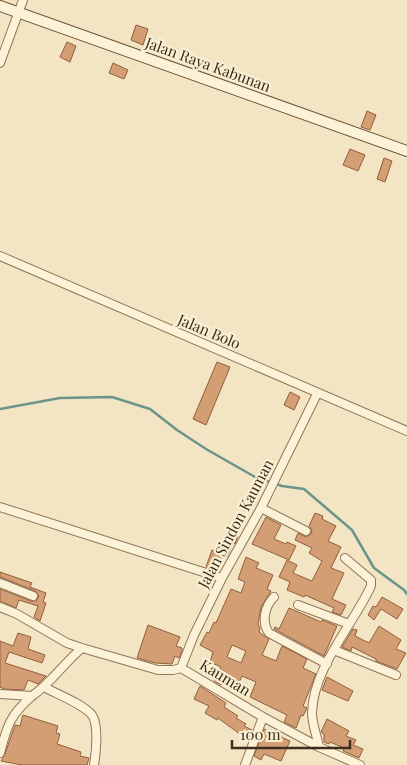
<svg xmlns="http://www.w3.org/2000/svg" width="407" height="765" font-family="'Playfair Display',serif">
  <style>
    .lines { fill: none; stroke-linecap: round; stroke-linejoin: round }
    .stream { stroke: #6b958b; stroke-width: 2.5 }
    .building { fill: #d49e75; stroke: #915e3b; fill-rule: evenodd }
    .street-casing { stroke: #8f7657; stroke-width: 10 }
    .secondary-casing { stroke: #71573a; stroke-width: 12 }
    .street { stroke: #fcf2d7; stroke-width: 8 }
    .secondary { stroke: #fcf2d7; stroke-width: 10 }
    .labels { text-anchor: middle; stroke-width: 4.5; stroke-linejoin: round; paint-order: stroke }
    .street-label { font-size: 15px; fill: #3d2d1d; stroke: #f9efd3 }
  </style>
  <rect width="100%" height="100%" fill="#f3e5c3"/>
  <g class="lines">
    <path class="stream" d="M0,409L60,398L112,397L150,409L177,430L206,449L255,477L282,486L304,489L352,530L374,568L404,590L407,594"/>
  </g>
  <path class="building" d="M136,25L148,29L143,45L131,40Z
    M67,42L76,46L70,62L60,57Z
    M113,63L128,70L124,79L109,73Z
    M367,111L376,115L370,130L361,127Z
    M350,149L365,155L358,171L343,165Z
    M384,158L392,161L385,182L377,179Z
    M217,362L230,367L206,425L193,419Z
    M290,392L300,397L294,410L284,405Z
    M315,513L323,516L322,519L336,526L328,541L341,547L331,568L344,573L332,599L346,605L341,615L332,612L334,608L305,595L304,597L287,590L290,582L279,577L287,560L297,565L293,573L312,581L322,561L309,553L312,548L295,540L298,533L306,537L311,534L312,530L309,526Z
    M266,517L281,525L274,539L286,544L287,542L296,546L289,560L252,544Z
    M229,532L238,536L235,544L233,543L227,557L223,556L217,571L206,567L212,550L215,551L218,542L225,544Z
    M246,557L259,563L256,568L273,575L267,589L271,591L261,607L258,624L260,628L259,632L269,639L262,655L276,661L282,646L307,659L303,668L316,674L303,706L307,708L303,716L301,715L296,728L284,722L287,715L250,697L256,682L242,676L236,689L222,683L221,685L214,681L221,667L210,662L213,652L200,645L207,632L209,633L214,622L216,623L231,589L241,593L245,582L238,579ZM232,645L246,651L241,663L227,657Z
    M0,572L32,583L30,587L46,593L43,602L46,603L40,621L34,617L38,606L19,600L16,608L0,601V589L31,601H36L39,596L35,591L0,577Z
    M382,597L403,609L397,619L381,609L374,620L368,615L373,606L376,607Z
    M289,608L321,622L322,620L337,626L324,656L274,629L275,627L279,629Z
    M148,625L180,637L176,646L182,648V651L179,658L175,656L172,664L155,663L137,658Z
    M379,626L401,640L396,649L406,653L397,669L376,661V659L352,647L351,651L342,647L353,629L357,630L355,636L369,643Z
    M18,633L31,637L28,649L45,655L42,663L9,652L5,663L46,676L38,684L28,680L24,690L4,689L0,687V641L13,646Z
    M327,677L353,691L348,701L322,690Z
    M200,686L226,703L224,707L238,716L236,718L246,724L244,726L252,730L248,740L218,718L217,720L205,713L209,706L194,699Z
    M23,715L58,726L56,733L60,734L57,744L81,752L80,756L89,758L87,765H22L1,761L5,754L15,725L20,726Z
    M327,719L349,731L346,736L356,740L353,745L363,749L359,758L343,751L344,748L330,742L329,744L324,742V734L321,732Z
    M264,729L290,741L281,761L264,754L261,760L254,756Z"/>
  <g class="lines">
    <defs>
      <path id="street" d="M0,63L23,0
        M0,256L407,431
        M0,507L222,578
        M261,508L306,531
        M0,583L33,596
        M274,597C265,606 261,622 269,633L327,664
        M298,605L349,624
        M0,607L17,614L67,643L82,648L158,670H173L181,668L263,717L319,747L360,765
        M334,650L396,675
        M181,668L194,635L222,578L261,508L317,394
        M44,687C57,694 83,704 92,715C99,725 96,753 94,765
        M0,694L32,696C51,683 64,663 82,648
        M319,747C317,736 312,724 312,713C313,668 353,625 371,586V580L345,558
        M0,753C7,726 10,715 32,696
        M245,765L263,717"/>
      <path id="secondary" d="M0,6L407,151"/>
    </defs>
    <use href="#street" class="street-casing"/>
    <use href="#secondary" class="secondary-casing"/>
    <use href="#street" class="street"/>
    <use href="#secondary" class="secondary"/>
  </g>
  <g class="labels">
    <g class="street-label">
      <text transform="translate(208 65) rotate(20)" y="5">Jalan Raya Kabunan</text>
      <text transform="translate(209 332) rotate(23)" y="5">Jalan Bolo</text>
      <text transform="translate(236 524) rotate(-62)" y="5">Jalan Sindon Kauman</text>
      <text transform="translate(225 678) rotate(31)" y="5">Kauman</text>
    </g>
  </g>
  <path d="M232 740v8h118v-8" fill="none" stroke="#3d2d1d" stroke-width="2.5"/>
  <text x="240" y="740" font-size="15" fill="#3d2d1d" stroke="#f9efd3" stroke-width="4" paint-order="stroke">100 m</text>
</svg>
